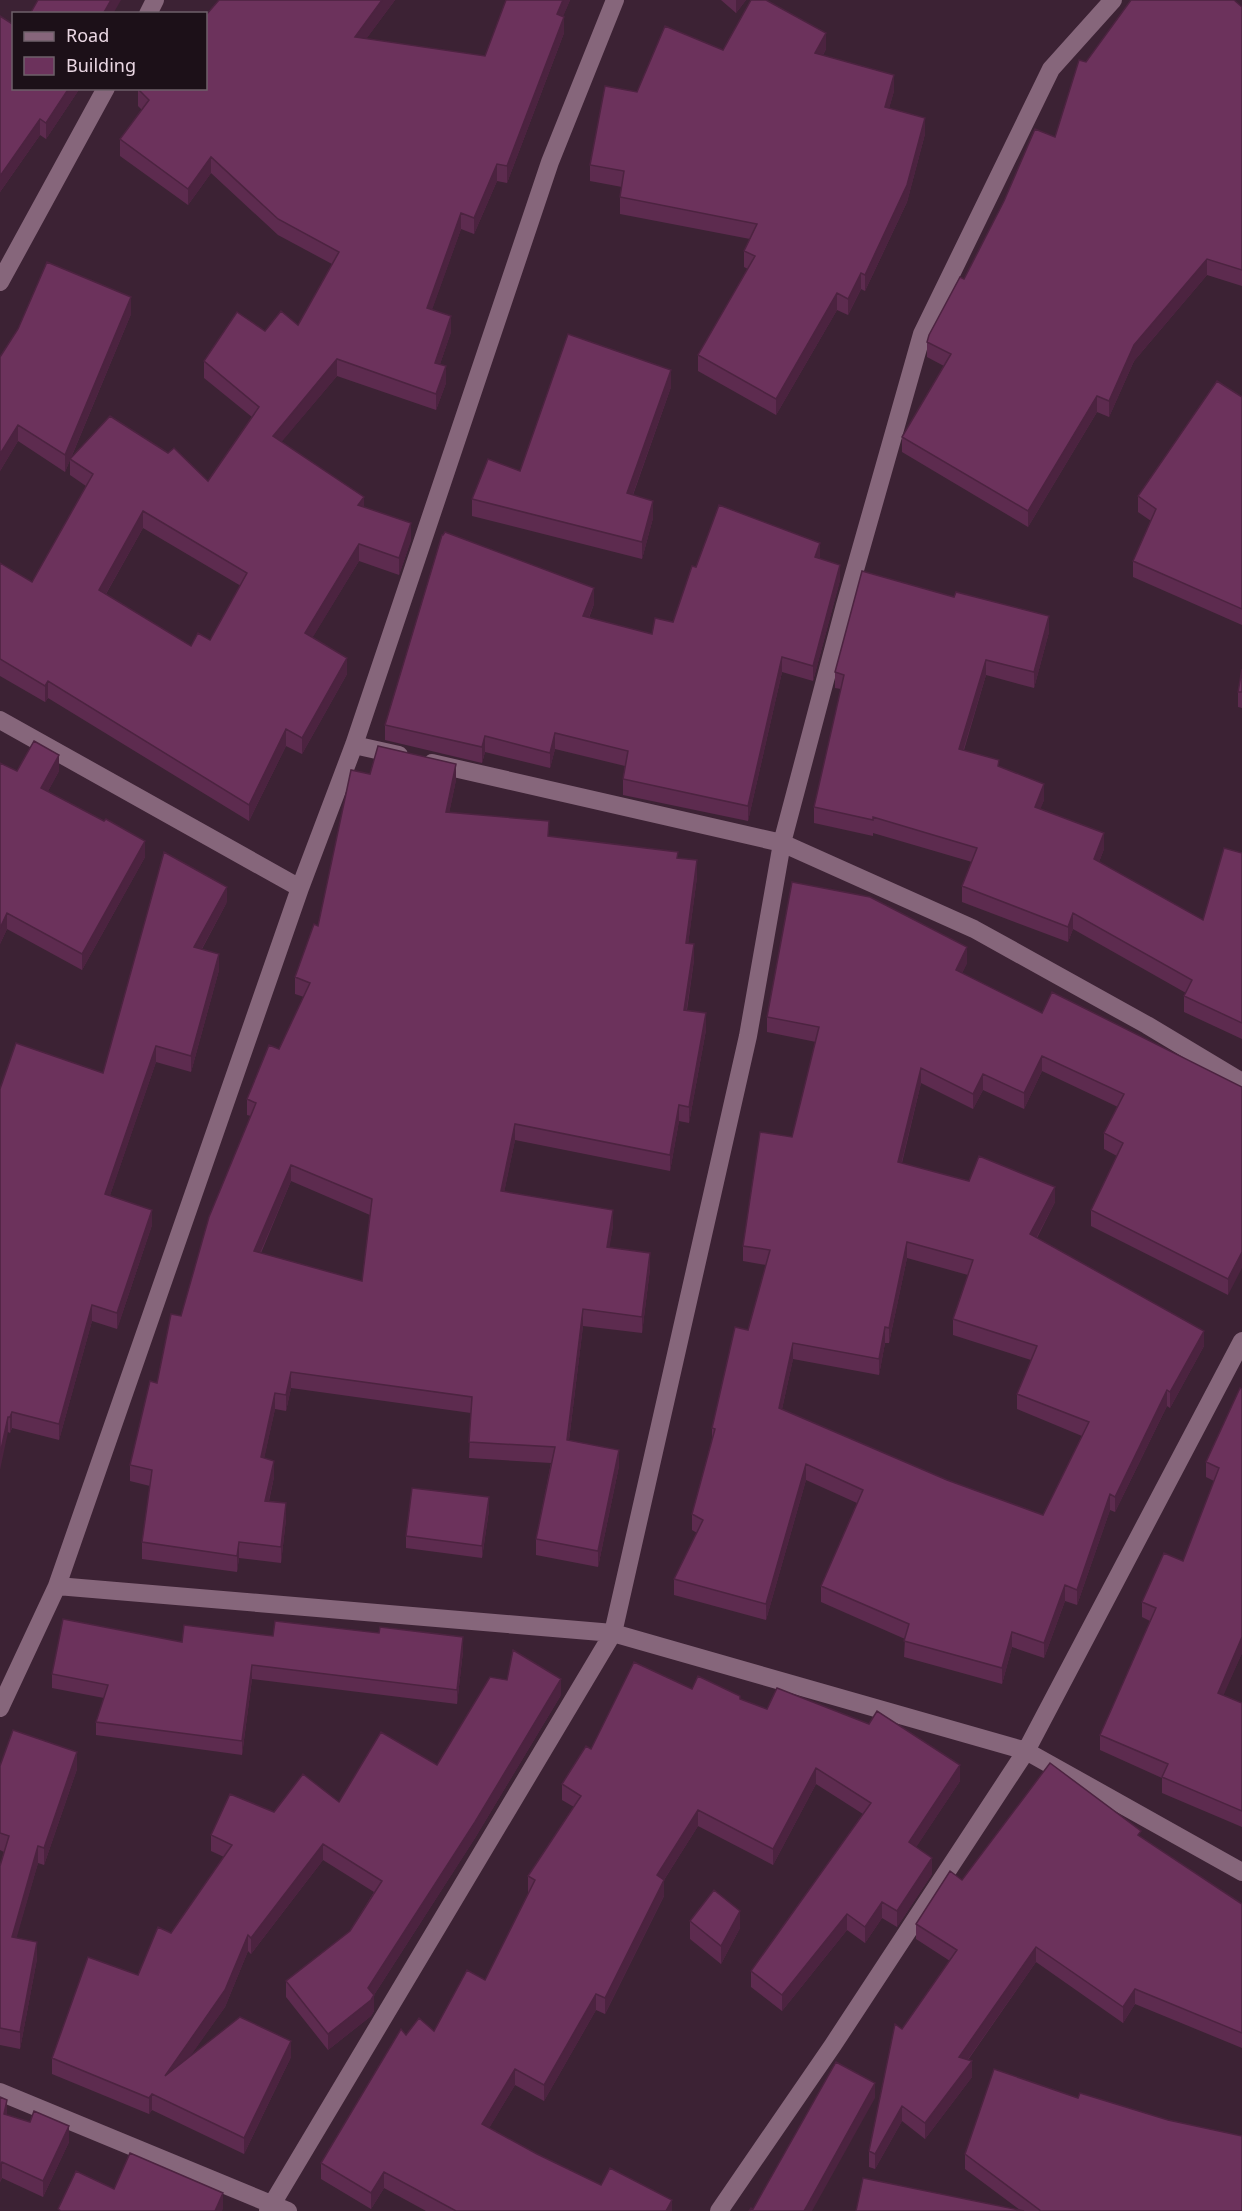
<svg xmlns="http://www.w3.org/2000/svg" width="1242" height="2211" font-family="'Noto Sans',sans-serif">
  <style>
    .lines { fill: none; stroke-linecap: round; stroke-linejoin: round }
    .minor { stroke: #86667b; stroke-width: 18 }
    .wall { fill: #5d2b4f; fill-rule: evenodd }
    .shaded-wall { fill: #4c2340 }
    .building { fill: #6c325c; stroke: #4c2340; stroke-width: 1.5; fill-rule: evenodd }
  </style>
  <rect width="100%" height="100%" fill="#3c2234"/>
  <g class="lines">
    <path class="minor" d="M148,14L155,0
      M0,282L106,88
      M0,720L300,888
      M354,745L399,755
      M432,763L782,843L974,929L1147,1025L1242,1082
      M57,1586L613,1633L1026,1751L1242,1872
      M0,1708L57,1586L300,888L354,745L550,162L615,0
      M0,2092L288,2211
      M268,2211L613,1633L748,1036L782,843L845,605L922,334L1051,69L1113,0
      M719,2211L833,2045L1026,1751L1242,1341"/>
  </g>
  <path class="wall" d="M219,0H395L366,39L485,56L506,0H570L563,16L564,33L507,183L497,181L474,234L461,229L432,309L451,332L440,364L446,383L436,410L337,376L281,442L364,507L411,540L399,575L359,561L312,638L347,674L302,754L286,746L249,821L48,698L45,702L0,676V563L32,582L86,486L70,475V460L65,472L18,441L0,471V357L131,314L71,458L208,481L252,417L204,378V361L265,331L298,325L332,264L278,235L211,173L188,205L120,156V139L142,110L138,106V89ZM143,528L241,586L210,640L191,646L106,594Z
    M721,0H746L736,13Z
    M1242,7V286L1207,275L1134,361L1109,417L1097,412L1028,527L902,452V437L944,366L927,357V342L964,279L1055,137L1086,62Z
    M0,16L78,88V91L46,139L40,135L0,192Z
    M826,49L823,55L894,91L889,108L925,134L907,202L865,291L861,289L848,315L837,310L776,415L698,371V355L748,269L744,267V251L750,239L620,214V197L622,187L590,181V165L637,92L723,50Z
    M671,387L633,495L653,518L642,559L472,516V499L520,471Z
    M1242,397V625L1133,577V561L1151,521L1138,512V496Z
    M820,559L840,580L813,681L782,672L748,821L623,795V779L625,766L555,749L550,768L485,752L482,763L385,740V725L594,604L589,618L652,634L673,622L696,567Z
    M1049,632L1034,688L986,675L964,750L999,767L1044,800L1040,809L1104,849L1099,862L1203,920L1242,853V1039L1184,1012V996L1186,993L1073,929L1068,942L962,902V886L972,862L873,833V836L814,823V807L841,689L835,688V672Z
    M1242,669V708L1238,707V692Z
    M17,771H59L48,791L145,857L82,970L7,929L0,944Z
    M370,774L456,780L449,813L549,836L678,858L697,877L688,944L694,960L687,1010L706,1030L689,1123L679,1121L670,1171L515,1140L504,1192L613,1226L609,1247L650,1269L642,1333L583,1326L569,1440L619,1466L598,1567L536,1555V1539L551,1463L469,1458L471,1413L291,1388L286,1411L275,1409L264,1458L274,1477L269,1501L286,1519L281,1563L239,1558L237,1572L142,1559V1542L150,1486L130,1481V1465L157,1383L251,1116L247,1115V1099L279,1049L304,997L295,994V977L318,926ZM291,1181L370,1215L362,1281L261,1253Z
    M227,902L202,949L219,970L191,1072L156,1062L110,1195L152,1225L117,1329L92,1321L59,1440L12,1428L10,1433L8,1432L0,1089L103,1073Z
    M967,963L962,973L1042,1013L1242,1087L1228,1295L1091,1226V1210L1117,1156L1104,1149V1133L1118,1107L1042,1071L1024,1109L983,1090L973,1109L921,1083L902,1163L969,1181L1055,1202L1037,1238L1204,1346L1170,1408L1167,1406L1115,1512L1110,1510L1077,1605L1065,1601L1044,1658L1012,1647L1002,1684L904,1657L905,1639L821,1602V1586L857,1503L806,1480L766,1620L674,1595V1579L697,1533L692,1530V1514L712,1439V1428L748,1330L766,1265L743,1261V1246L792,1137L816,1042L767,1032V1017ZM907,1258L968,1275L953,1319V1335L1031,1360L1017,1394V1409L1082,1436L1043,1515L947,1480L782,1409L793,1359L879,1375L885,1343H889Z
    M1242,1389V1653L1223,1695L1242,1703V1827L1162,1793V1778L1100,1750V1735L1150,1621L1142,1617V1602L1183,1561L1214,1481L1206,1477V1462Z
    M489,1510L482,1558L406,1548V1536Z
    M273,1636L463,1651L457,1704L252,1679L242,1755L96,1735V1722L104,1698L52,1688V1674L182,1642Z
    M692,1689L740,1699L960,1781L916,1847L932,1874L897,1927L882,1918L865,1943L847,1930L782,2011L751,1987V1971L863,1814L816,1784L773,1865L698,1826L664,1880V1896L605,2014L596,2010L544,2101L515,2085L489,2128L537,2154L601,2185L672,2211H426L384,2188L371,2209L321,2179V2163L406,2035L434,2031L485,1980L529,1892H528V1876L574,1807L562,1800V1784L591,1749Z
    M561,1695L475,1838L374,1995V2011L371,2016L328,2050L286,1997V1981L350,1931L374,1892L323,1860L251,1954L248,1951L225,2007L190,2056L291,2057L244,2154L152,2110L149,2114L52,2074V2058L138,1975L171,1933L224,1857L211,1851V1835L274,1812L339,1802L437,1765Z
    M0,1766L77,1769L44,1865L38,1863L16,1938L37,1959L20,2049L0,2045V1866L4,1852L0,1850Z
    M1141,1838L1242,1904V2048L1135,2004L1123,2023L1036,1962L968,2060L972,2077L925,2139L902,2121L875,2169L869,2167V2151L950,1961L916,1939V1924L962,1880Z
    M690,1921L740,1928L721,1964L690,1939Z
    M0,2097L6,2115L69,2142L43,2197L2,2178L0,2182Z
    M1078,2098L1168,2120L1242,2211H856L1020,2210L965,2169V2154Z"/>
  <path class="shaded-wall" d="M111,0H121L113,14H103Z
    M382,0H395L355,54V37Z
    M563,0H570L557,31V14Z
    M736,0H746L736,13Z
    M564,17V33L507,183V166Z
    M826,33V49L815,70V53Z
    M894,75V91L885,123V107Z
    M69,88H78V91L46,139V123Z
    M925,118V134L907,202L865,291V275Z
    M40,119V135L0,192V176Z
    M211,157V173L188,205V189Z
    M497,164V181L474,234V218Z
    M461,213V229L427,324V308Z
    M1207,259V275L1134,361L1109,417V401L1134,345Z
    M861,273V289L848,315V299Z
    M837,293V310L776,415V399Z
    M131,297V314L65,472V455Z
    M451,316V332L435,379V363Z
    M337,359V376L273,452V436Z
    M446,366V383L436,410V394Z
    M671,370V387L627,511V493Z
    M1097,396V412L1028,527V511Z
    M18,425V441L0,471V454Z
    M364,497V514L358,505Z
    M653,501V518L642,559V542Z
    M143,511V528L99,606V590Z
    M411,523V540L399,575V558Z
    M820,543V559L815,557Z
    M359,544V561L305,650V633Z
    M840,565V580L813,681V666Z
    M594,588V604L583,632V616Z
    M1049,616V632L1034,688V672Z
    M782,657V672L748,821V806Z
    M347,658V674L302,754V738Z
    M986,660V675L959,764V749Z
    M48,681V698L45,702V686Z
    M286,729V746L249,821V805Z
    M555,733V749L550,768V753Z
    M485,736V752L482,763V747Z
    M59,755V771L41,804V788Z
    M456,764V780L446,828V812Z
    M1044,784V800L1035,823V807Z
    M1104,833V849L1094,875V859Z
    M145,841V857L82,970V954Z
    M697,860V877L686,960V943Z
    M227,887V902L194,963V947Z
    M7,913V929L0,944V928Z
    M1073,913V929L1068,942V927Z
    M694,944V960L684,1026V1010Z
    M967,947V963L956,986V970Z
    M219,954V970L191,1072V1056Z
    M706,1013V1030L689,1123V1107Z
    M156,1046V1062L105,1210V1194Z
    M1042,1056V1071L1024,1109V1093Z
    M921,1068V1083L898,1177V1162Z
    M983,1074V1090L973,1109V1094Z
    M679,1105V1121L670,1171V1155Z
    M515,1124V1140L501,1208V1191Z
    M291,1165V1181L254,1267V1251Z
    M1055,1187V1202L1030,1250V1234Z
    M152,1210V1225L117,1329V1313Z
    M613,1210V1226L607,1263V1247Z
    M907,1242V1258L889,1343V1328Z
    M1242,1252V1268L1228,1295V1279Z
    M650,1253V1269L642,1333V1317Z
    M92,1305V1321L59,1440V1424Z
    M583,1309V1326L567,1456V1440Z
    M885,1327V1343L879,1375V1359Z
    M1204,1331V1346L1170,1408V1392Z
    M793,1343V1359L779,1423V1408Z
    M291,1372V1388L286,1411V1395Z
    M1167,1390V1406L1115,1512V1497Z
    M275,1393V1409L261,1473V1457Z
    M12,1412V1428L10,1433V1417Z
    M8,1417V1432L0,1470V1454Z
    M619,1450V1466L598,1567V1551Z
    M274,1461V1477L265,1517V1501Z
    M806,1464V1480L766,1620V1604Z
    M1110,1494V1510L1077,1605V1590Z
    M489,1497V1510L482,1558V1546Z
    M286,1503V1519L281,1563V1547Z
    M239,1542V1558L237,1572V1556Z
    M1065,1585V1601L1044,1658V1643Z
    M1012,1632V1647L1002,1684V1668Z
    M463,1637V1651L457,1704V1690Z
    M1242,1637V1653L1218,1708V1693Z
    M252,1665V1679L242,1755V1741Z
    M561,1679V1695L475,1838L374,1995V2011L371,2016L328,2050V2034L368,1988Z
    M77,1752V1769L44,1865V1848Z
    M960,1765V1781L909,1858V1842Z
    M816,1768V1784L773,1865V1849Z
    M698,1810V1826L657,1891V1875Z
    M323,1844V1860L251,1954V1938Z
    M38,1846V1863L12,1954V1937Z
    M932,1858V1874L897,1927V1911Z
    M664,1880V1896L605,2014V1998Z
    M882,1902V1918L865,1943V1927Z
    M740,1911V1928L721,1964V1946Z
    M847,1914V1930L782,2011V1995Z
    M248,1935V1951L225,2007L165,2092V2076Z
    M37,1942V1959L20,2049V2032Z
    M1036,1947V1962L959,2072V2057Z
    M1135,1989V2004L1123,2023V2007Z
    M596,1994V2010L544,2101V2085Z
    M291,2041V2057L244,2154V2138Z
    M972,2061V2077L925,2139V2123Z
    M515,2069V2085L482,2140V2124Z
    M875,2083V2098L812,2211H804Z
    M152,2094V2110L149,2114V2098Z
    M7,2100V2115L4,2114Z
    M902,2106V2121L875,2169V2154Z
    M69,2126V2142L43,2197V2181Z
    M2,2162V2178L0,2182V2166Z
    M384,2172V2188L371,2209V2193Z
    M223,2193V2209L222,2211H215Z
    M672,2200V2211H666Z"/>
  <path class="building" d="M38,0H111L103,14H30Z
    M219,0H382L355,37L485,56L506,0H563L557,14L564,17L507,166L497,164L474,218L461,213L427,308L451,316L435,363L446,366L436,394L337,359L273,436L364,497L358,505L411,523L399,558L359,544L305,633L347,658L302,738L286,729L249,805L48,681L45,686L0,659V563L32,582L93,474L70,459L110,416L168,453L174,448L208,481L259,407L204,361L237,312L265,331L281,311L298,325L339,252L278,219L211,157L188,189L120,139L149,100L138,89L139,88H206V15ZM143,511L247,573L210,640L198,633L191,646L99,590Z
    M751,0H766L826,33L815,53L894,75L885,107L925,118L907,185L865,275L861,273L848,299L837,293L776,399L698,355L755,256L744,251L757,224L620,197L624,171L590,165L605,86L637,92L665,26L723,50Z
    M1131,0H1234L1242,7V270L1207,259L1134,345L1109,401L1097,396L1028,511L902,437L951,354L927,342L929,335L960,277L964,279L1004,201L1035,129L1055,137L1079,60L1086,62Z
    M0,16L14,25V88H69L46,123L40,119L0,176Z
    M47,262L131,297L65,455L18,425L0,454V357L18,329Z
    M568,334L671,370L627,493L653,501L642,542L472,499L488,459L520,471Z
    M1217,381L1242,397V609L1133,561L1156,509L1138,496Z
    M719,505L820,543L815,557L840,565L813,666L782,657L748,806L623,779L628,751L555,733L550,753L485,736L482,747L385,725L442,535H443L445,532L594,588L583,616L652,634L655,618L673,622L692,566L696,567Z
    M862,571L954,597L956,592L1049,616L1034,672L986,660L959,749L999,760L998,766L1044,784L1035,807L1104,833L1094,859L1203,920L1224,848L1242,853V1023L1184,996L1192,980L1073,913L1068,927L962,886L977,848L873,817V820L814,807L844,675L835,672Z
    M1242,669V692H1238Z
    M34,741L59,755L41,788L104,821L106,819L145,841L82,954L7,913L0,928V763L17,771Z
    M378,746L456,764L446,812L549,821L548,836L678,852L677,858L697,860L686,943L694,944L684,1010L706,1013L689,1107L679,1105L670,1155L515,1124L501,1191L613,1210L607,1247L650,1253L642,1317L583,1309L567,1440L619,1450L598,1551L536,1539L555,1447L469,1442L472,1397L291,1372L286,1395L275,1393L261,1457L274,1461L265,1501L286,1503L281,1547L239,1542L237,1556L142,1542L152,1470L130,1465L150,1381L157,1383L171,1314L181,1316L209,1217L256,1103L247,1099L269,1045L279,1049L310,983L295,977L314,924L318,926L351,770L370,774ZM291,1165L372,1199L362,1281L254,1251Z
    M164,852L227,887L194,947L219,954L191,1056L156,1046L105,1194L152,1210L117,1313L92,1305L59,1424L12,1412L10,1417H8L0,1454V1089L16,1043L103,1073Z
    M792,882L870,897L967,947L956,970L1042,1013L1052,992L1242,1087V1252L1228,1279L1091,1210L1123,1143L1104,1133L1124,1094L1042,1056L1024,1093L983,1074L973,1094L921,1068L898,1162L969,1181L979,1156L1055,1187L1030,1234L1204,1331L1170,1392L1167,1390L1115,1497L1110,1494L1077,1590L1065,1585L1044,1643L1012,1632L1002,1668L904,1641L909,1624L821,1586L863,1490L806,1464L766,1604L674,1579L703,1520L692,1514L715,1429L712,1428L735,1327L748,1330L770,1250L743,1246L760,1132L792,1137L819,1027L767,1017ZM907,1242L973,1260L953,1319L1037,1346L1017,1394L1089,1422L1043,1515L947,1480L779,1408L793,1343L879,1359L885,1327L889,1328Z
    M1240,1388L1242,1389V1637L1218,1693L1242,1703V1811L1162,1777L1168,1764L1100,1735L1156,1608L1142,1602L1164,1553L1183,1561L1219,1468L1206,1462Z
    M412,1488L489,1497L482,1546L406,1536Z
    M63,1619L182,1642L184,1625L273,1636L275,1621L379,1633L380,1627L463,1637L457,1690L252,1665L242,1741L96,1722L108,1685L52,1674Z
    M513,1650L561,1679L475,1822L368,1988L374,1995L371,2000L328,2034L286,1981L350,1931L382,1881L323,1844L251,1938L248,1935L225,1990L165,2076L240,2017L291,2041L244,2138L152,2094L149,2098L52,2058L88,1957L138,1975L158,1927L171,1933L232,1845L211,1835L230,1794L274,1812L303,1774L339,1802L381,1732L437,1765L490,1677L507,1680Z
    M634,1662L692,1689L698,1676L740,1696V1699L767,1709L777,1688L869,1724L877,1711L960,1765L909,1842L932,1858L897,1911L882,1902L865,1927L847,1914L782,1995L751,1971L871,1803L816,1768L773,1849L698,1810L657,1875L664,1880L605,1998L596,1994L544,2085L515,2069L482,2124L537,2154L601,2185L610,2168L672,2200L666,2211H456L384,2172L371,2193L321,2163L401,2029L406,2035L419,2018L434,2031L467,1970L485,1980L535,1880L528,1876L581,1796L562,1784L586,1746L591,1749Z
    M13,1730L77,1752L44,1848L38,1846L12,1937L37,1942L20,2032L0,2028V1866L9,1836L0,1833V1766Z
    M1050,1763L1141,1831L1138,1835L1242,1904V2033L1135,1989L1123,2007L1036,1947L959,2057L972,2061L925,2123L902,2106L875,2154L869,2151L895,2024L902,2029L957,1950L916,1924L950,1871L962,1880Z
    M714,1890L740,1911L721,1946L690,1921Z
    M836,2062L875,2083L804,2211H749L751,2208L753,2209Z
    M994,2069L1078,2098L1080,2093L1168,2120L1242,2136V2211H1041L965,2154Z
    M0,2097L7,2100L4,2114L30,2122L34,2111L69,2126L43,2181L2,2162L0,2166Z
    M130,2153L223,2193L215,2211H61L58,2209L76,2171L114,2189Z
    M863,2178L1024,2211H856Z"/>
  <rect x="12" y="12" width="195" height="78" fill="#1c1018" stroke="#6e6069" stroke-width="1.5"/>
  <rect x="24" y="32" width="30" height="9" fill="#86667b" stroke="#6e6069" stroke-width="1.5"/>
  <text x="66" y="42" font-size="18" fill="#ead7e3">Road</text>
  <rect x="24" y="57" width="30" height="18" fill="#6c325c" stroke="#6e6069" stroke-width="1.5"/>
  <text x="66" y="72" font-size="18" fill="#ead7e3">Building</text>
</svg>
